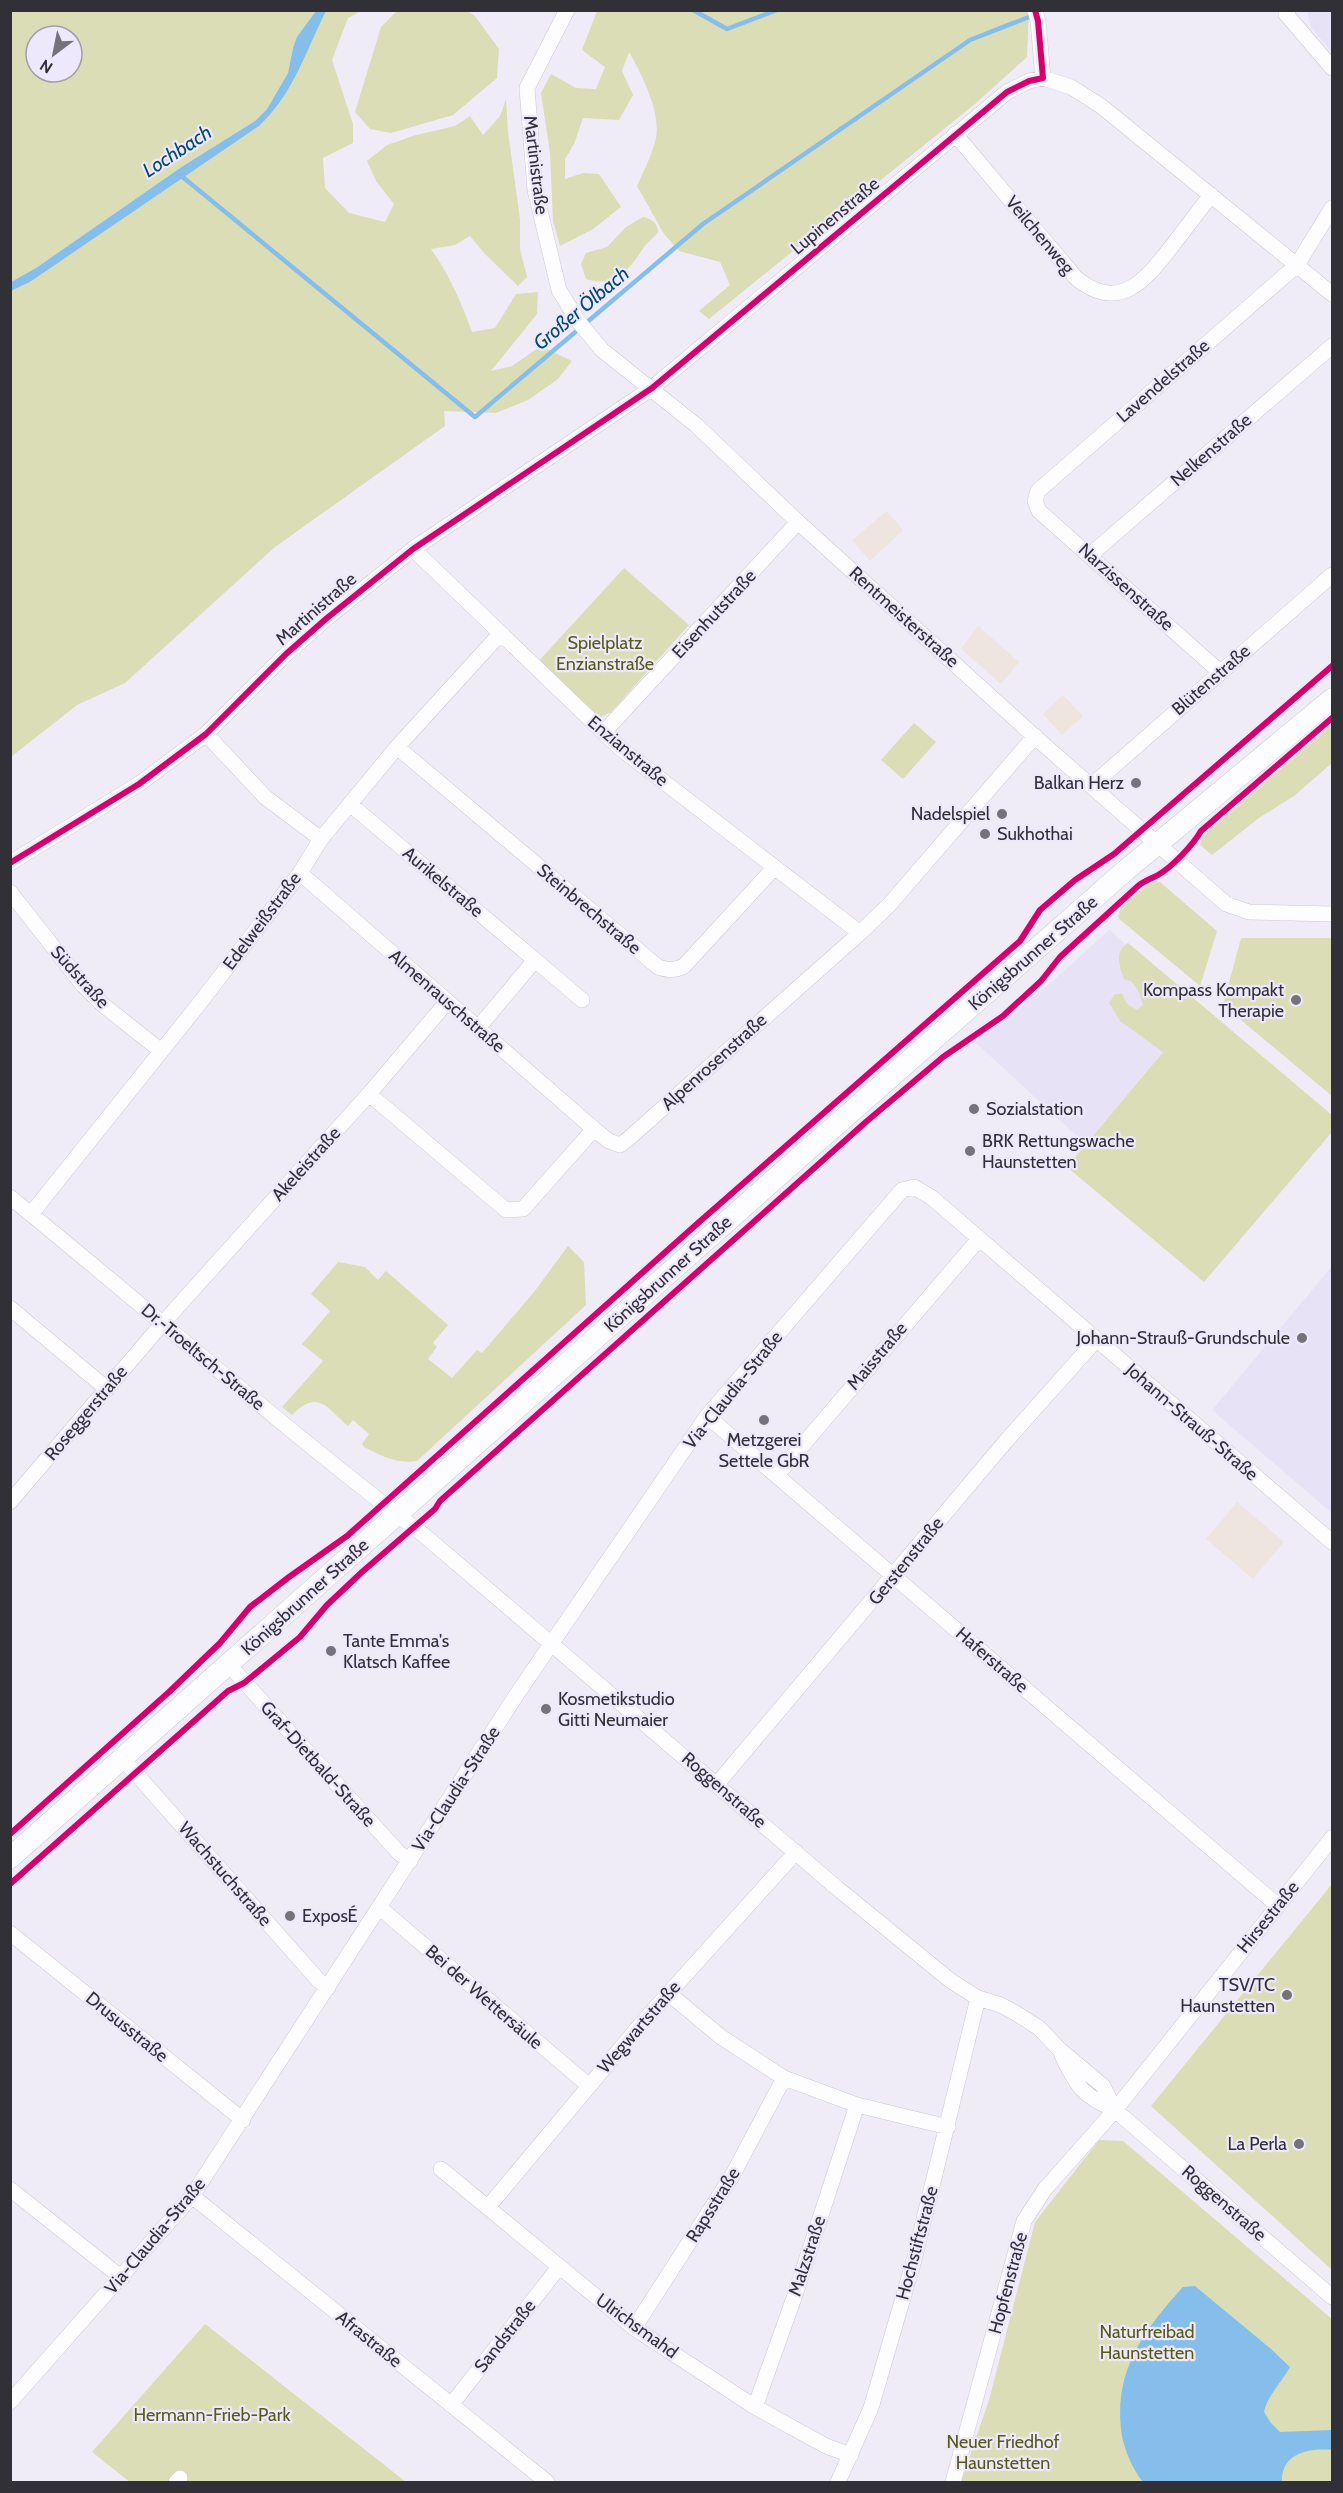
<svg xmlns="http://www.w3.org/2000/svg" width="1343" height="2493" font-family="Cabin,sans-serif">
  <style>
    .built { fill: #e7e2f6 }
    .industrial { fill: #eee5df }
    .green { fill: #dbddb6; fill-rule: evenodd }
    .water { fill: #85beea }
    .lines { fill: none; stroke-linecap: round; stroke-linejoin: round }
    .stream { stroke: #85beea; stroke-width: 4.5 }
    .street-casing { stroke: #cccad2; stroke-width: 16 }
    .secondary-casing { stroke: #cccad2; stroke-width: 22 }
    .street { stroke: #fdfcfe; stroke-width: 15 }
    .secondary { stroke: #fdfcfe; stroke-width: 21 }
    .cycleway-casing { stroke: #ede8fc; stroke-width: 10 }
    .cycleway { stroke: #d6006c; stroke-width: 6 }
    .poi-dot { fill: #74727a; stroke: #ede8fc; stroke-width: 2 }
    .labels { text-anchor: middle; stroke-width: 4.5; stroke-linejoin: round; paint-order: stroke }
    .street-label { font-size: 18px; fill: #313037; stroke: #ede8fc }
    .park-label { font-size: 18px; fill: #575a15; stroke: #ede8fc }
    .poi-label { font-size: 18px; fill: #313037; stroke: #ede8fc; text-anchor: end }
    .water-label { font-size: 20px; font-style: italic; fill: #05496f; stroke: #ede8fc }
  </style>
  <rect width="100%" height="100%" fill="#efecf7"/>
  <path class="built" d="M1307,11H1332V53L1311,27Z
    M1109,930L1201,1006L1086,1144L975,1042L1054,980Z
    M1332,1266V1513L1212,1410Z"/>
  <path class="industrial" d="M887,511L903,530L870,561L852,540Z
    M978,626L1019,662L1001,684L961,649Z
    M1063,695L1083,716L1062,735L1043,714Z
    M1237,1502L1284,1542L1253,1579L1206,1539Z"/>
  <path class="green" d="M398,10L468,11L475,16L499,49L497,78L453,115L391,133L370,129L355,112L381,27Z
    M11,11H316L293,48L288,73L267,109L255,121L183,166L36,268L11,282ZM36,36H72V72H36Z
    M326,11H361L348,18L332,60L353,124V143L323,158L325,188L349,213L385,222L394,204L376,181L367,161L387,145L416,135L455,126L470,116L483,135L500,116L506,99L508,132L520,219V249L527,277L518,286L485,254L470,236L455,245L431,249C449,274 461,302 472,332L495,328L516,294L538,292L537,314L491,371L512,366L541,346L572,361L558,379L528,400L496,413L444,411L445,426L275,547L125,683L77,705L11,757V291L30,282L259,126C293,95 306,51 326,11Z
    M597,11L1029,10L1027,57L975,104L709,319L699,311L730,285L720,262L679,251L664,234L637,186C643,172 651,157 655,142C663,115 642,75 629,52L622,71L633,95L619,120L583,118L574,144L565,159V179L583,173L599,174L621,207L593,229L560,246L553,221L550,153L541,93L551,74L576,88L596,89L605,67L582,50Z
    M643,217C652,219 657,222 658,232C653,239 646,243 642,250C629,270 613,288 586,279L581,264L586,253L607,247L626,227Z
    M624,568L689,625L611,712L599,718L537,663Z
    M914,723L936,742L903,779L881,760Z
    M1332,723V763L1294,796L1259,818L1212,855L1200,845L1202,836Z
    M1152,880L1160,882L1217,931L1200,986L1118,918L1121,907Z
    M1241,938H1332V1096L1223,1005Z
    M1128,943L1332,1115V1132L1204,1282L1067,1167L1163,1052L1120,1021L1109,1003L1115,994H1122L1127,1004L1137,1010L1143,1005L1138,990L1131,981L1124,979C1119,967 1114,951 1128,943Z
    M568,1246L584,1262L586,1305L417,1461C396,1464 382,1456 364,1447L362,1444L369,1434L353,1420L348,1426C326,1407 318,1389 292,1415L282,1407L323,1361L302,1344L330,1311L311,1294L338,1262L365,1267L378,1280L386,1271L448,1325L433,1343L437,1347L428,1359L452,1378L477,1350L482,1353L534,1292Z
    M1332,1884V2270L1151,2106Z
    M1099,2140L1123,2141L1332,2319V2482H961L989,2400L1035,2222Z
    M205,2324L406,2482H130L92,2452Z"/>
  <path class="water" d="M316,11H326C306,51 293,95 259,126L30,282L11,291V282L36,268L183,166L255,121L267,109L288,73L293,48L297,37Z
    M1195,2286L1271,2349L1290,2367C1282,2382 1267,2396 1264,2412L1271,2423L1280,2432L1332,2430V2450C1309,2448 1281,2453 1282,2482H1143C1133,2470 1125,2451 1122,2436C1112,2373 1143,2331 1183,2287Z"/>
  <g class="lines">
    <path class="stream" d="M693,10L727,29L777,10
      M179,174L475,417L703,224L970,40L1029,17"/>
    <defs>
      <path id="street" d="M567,10L527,88L535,190L559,290L578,321L602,350L696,425L798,522L1043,744L1226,904L1249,912L1332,914
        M1035,10L1038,21L1043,78
        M1288,10L1286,14L1332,68
        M955,134L1076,278C1119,313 1145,281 1172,246C1185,229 1198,212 1211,195
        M413,549L620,748L860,933
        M1090,555L1332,346
        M1220,672L1039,511L1035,501L1038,491L1297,265L1332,208
        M604,732L798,522
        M206,734L265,797L321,839
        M397,747L658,967C668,970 674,971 684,966L774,868
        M1091,786L1332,575
        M351,805L535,960L478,1028
        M10,863L139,784L206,734L286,654L327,618L413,549L652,388L1007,92L1029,81L1043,78L1071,87L1101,106L1332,294
        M300,873L594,1129
        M10,892L83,985L102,1004L161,1051
        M535,960L582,1000
        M369,1094L506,1210L523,1209L594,1129L609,1141L620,1145L627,1140L860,933L889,905L1035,736
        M10,1197C149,1310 283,1428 425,1536L837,1888L951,1981L978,1998L1001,2005L1019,2015L1039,2028L1060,2050L1103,2086L1115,2110
        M31,1214L199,1004L300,873L321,839L397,747L500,634
        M10,1308L107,1389
        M707,1416L1277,1905
        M777,1475L979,1239
        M10,1502L162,1324L369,1094L447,1002
        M229,1665L399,1853L410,1861
        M123,1759L319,1981L328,1988
        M717,1784L1006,1441L1096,1340
        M380,1908L588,2085
        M10,1933L243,2120
        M668,1993L721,2037L784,2078L857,2105L948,2127
        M1062,2055C1077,2087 1083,2096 1115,2110L1332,2297
        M441,2169L634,2328L755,2407L826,2446L851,2455
        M10,2189L122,2278
        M192,2196L547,2482
        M488,2207L641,2024L796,1852
        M634,2328L732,2176L784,2078
        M10,2402L192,2196L519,1691L707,1416L902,1190L914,1187L931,1197L1332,1542
        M451,2405L559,2267
        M755,2407L794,2298L857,2105
        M176,2482L180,2478
        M838,2482L871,2408L914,2260L978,1998
        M953,2482L1024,2221L1045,2189L1115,2110L1332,1838"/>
      <path id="secondary" d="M10,1858L777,1177L1126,870L1332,699"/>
    </defs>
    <use href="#street" class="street-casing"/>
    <use href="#secondary" class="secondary-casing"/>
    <use href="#street" class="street"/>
    <use href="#secondary" class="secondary"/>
    <defs>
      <path id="cycleway" d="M10,863L139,784L206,734L286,654L327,618L413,549L652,388L1007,92L1029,81L1043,78L1038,21L1035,10
        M10,1834L169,1692L220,1643L250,1607L289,1577L347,1536L698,1223L1020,941L1040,910L1075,880L1114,854L1332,666
        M10,1884L228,1691L244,1683L300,1637L327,1605L362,1572L435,1509L440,1501L867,1121L943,1057L1003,1016L1041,981L1060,957L1138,886C1145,880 1151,879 1158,875C1172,867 1193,845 1201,831L1332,718"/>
    </defs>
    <use href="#cycleway" class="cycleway-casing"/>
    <use href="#cycleway" class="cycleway"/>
  </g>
  <g class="poi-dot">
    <circle cx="1136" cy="783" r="6"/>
    <circle cx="1002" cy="814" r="6"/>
    <circle cx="985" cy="834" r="6"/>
    <circle cx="1296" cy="1000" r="6"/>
    <circle cx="974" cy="1109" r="6"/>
    <circle cx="970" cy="1151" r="6"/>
    <circle cx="1302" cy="1338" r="6"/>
    <circle cx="764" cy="1420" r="6"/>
    <circle cx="331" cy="1651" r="6"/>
    <circle cx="546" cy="1709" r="6"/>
    <circle cx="290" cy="1916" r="6"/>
    <circle cx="1287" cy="1995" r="6"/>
    <circle cx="1299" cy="2144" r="6"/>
  </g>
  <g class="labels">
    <g class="street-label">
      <text transform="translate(536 165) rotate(83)" y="6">Martinistraße</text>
      <text transform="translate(835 216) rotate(-40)" y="6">Lupinenstraße</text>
      <text transform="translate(1040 235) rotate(50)" y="6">Veilchenweg</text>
      <text transform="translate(1163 381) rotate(-41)" y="6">Lavendelstraße</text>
      <text transform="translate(1211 450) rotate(-41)" y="6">Nelkenstraße</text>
      <text transform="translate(1126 587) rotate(42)" y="6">Narzissenstraße</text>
      <text transform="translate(316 609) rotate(-41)" y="6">Martinistraße</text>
      <text transform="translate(714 614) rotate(-47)" y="6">Eisenhutstraße</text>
      <text transform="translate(904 617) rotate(42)" y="6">Rentmeisterstraße</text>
      <text transform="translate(1211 680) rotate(-41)" y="6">Blütenstraße</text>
      <text transform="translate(628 751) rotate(40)" y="6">Enzianstraße</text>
      <text transform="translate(443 882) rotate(40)" y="6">Aurikelstraße</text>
      <text transform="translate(589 909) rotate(40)" y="6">Steinbrechstraße</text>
      <text transform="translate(262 921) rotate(-53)" y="6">Edelweißstraße</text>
      <text transform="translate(1033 953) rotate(-41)" y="6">Königsbrunner Straße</text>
      <text transform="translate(80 977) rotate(48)" y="6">Südstraße</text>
      <text transform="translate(447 1001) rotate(41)" y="6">Almenrauschstraße</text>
      <text transform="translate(714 1062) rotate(-42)" y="6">Alpenrosenstraße</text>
      <text transform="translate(306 1164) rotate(-48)" y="6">Akeleistraße</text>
      <text transform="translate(668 1274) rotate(-42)" y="6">Königsbrunner Straße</text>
      <text transform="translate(877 1356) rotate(-50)" y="6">Maisstraße</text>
      <text transform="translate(203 1357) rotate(40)" y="6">Dr.-Troeltsch-Straße</text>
      <text transform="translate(733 1390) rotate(-51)" y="6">Via-Claudia-Straße</text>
      <text transform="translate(86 1413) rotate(-50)" y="6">Roseggerstraße</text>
      <text transform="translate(1192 1422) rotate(41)" y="6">Johann-Strauß-Straße</text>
      <text transform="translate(906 1561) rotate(-51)" y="6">Gerstenstraße</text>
      <text transform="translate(305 1597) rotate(-42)" y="6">Königsbrunner Straße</text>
      <text transform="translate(992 1660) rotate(41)" y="6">Haferstraße</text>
      <text transform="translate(318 1764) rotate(48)" y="6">Graf-Dietbald-Straße</text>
      <text transform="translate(456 1789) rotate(-57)" y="6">Via-Claudia-Straße</text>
      <text transform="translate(724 1790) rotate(41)" y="6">Roggenstraße</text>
      <text transform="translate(225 1874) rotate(49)" y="6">Wachstuchstraße</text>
      <text transform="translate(1268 1917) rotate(-51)" y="6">Hirsestraße</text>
      <text transform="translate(484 1997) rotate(41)" y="6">Bei der Wettersäule</text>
      <text transform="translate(127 2027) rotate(39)" y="6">Drususstraße</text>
      <text transform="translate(639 2027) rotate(-49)" y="6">Wegwartstraße</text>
      <text transform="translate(1224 2203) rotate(41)" y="6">Roggenstraße</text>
      <text transform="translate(713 2205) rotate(-58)" y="6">Rapsstraße</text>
      <text transform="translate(155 2236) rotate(-50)" y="6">Via-Claudia-Straße</text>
      <text transform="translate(917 2243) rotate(-75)" y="6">Hochstiftstraße</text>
      <text transform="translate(807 2256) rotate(-72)" y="6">Malzstraße</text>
      <text transform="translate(1008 2283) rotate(-75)" y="6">Hopfenstraße</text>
      <text transform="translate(637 2326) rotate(36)" y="6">Ulrichsmahd</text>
      <text transform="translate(505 2336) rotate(-52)" y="6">Sandstraße</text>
      <text transform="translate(369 2339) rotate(39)" y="6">Afrastraße</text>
    </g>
    <g class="park-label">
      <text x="605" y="649">Spielplatz<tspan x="605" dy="21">Enzianstraße</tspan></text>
      <text x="1147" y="2338">Naturfreibad<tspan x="1147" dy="21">Haunstetten</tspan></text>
      <text x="212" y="2421">Hermann-Frieb-Park</text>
      <text x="1003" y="2448">Neuer Friedhof<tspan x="1003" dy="21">Haunstetten</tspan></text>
    </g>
    <g class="poi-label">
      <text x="1124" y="789">Balkan Herz</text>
      <text x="990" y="820">Nadelspiel</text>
      <text x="997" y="840" text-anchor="start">Sukhothai</text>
      <text x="1284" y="996">Kompass Kompakt<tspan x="1284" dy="21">Therapie</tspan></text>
      <text x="986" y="1115" text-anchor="start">Sozialstation</text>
      <text x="982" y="1147" text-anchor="start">BRK Rettungswache<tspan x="982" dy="21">Haunstetten</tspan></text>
      <text x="1290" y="1344">Johann-Strauß-Grundschule</text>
      <text x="764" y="1446" text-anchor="middle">Metzgerei<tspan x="764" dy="21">Settele GbR</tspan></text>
      <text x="343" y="1647" text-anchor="start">Tante Emma's<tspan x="343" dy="21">Klatsch Kaffee</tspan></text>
      <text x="558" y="1705" text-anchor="start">Kosmetikstudio<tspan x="558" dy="21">Gitti Neumaier</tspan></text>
      <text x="302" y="1922" text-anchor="start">ExposÉ</text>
      <text x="1275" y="1991">TSV/TC<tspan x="1275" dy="21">Haunstetten</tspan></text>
      <text x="1287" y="2150">La Perla</text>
    </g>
    <g class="water-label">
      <text transform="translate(177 151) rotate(-33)" y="7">Lochbach</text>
      <text transform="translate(581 308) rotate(-40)" y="7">Großer Ölbach</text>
    </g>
  </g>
  <rect width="1343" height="2493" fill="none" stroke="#313037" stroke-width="24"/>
  <g transform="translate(54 54) rotate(212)"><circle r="28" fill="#ede8fc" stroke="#a29ead" stroke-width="1.5"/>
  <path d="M0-4.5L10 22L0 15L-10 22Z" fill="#74727a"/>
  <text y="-9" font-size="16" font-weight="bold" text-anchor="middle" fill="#313037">N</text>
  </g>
</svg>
